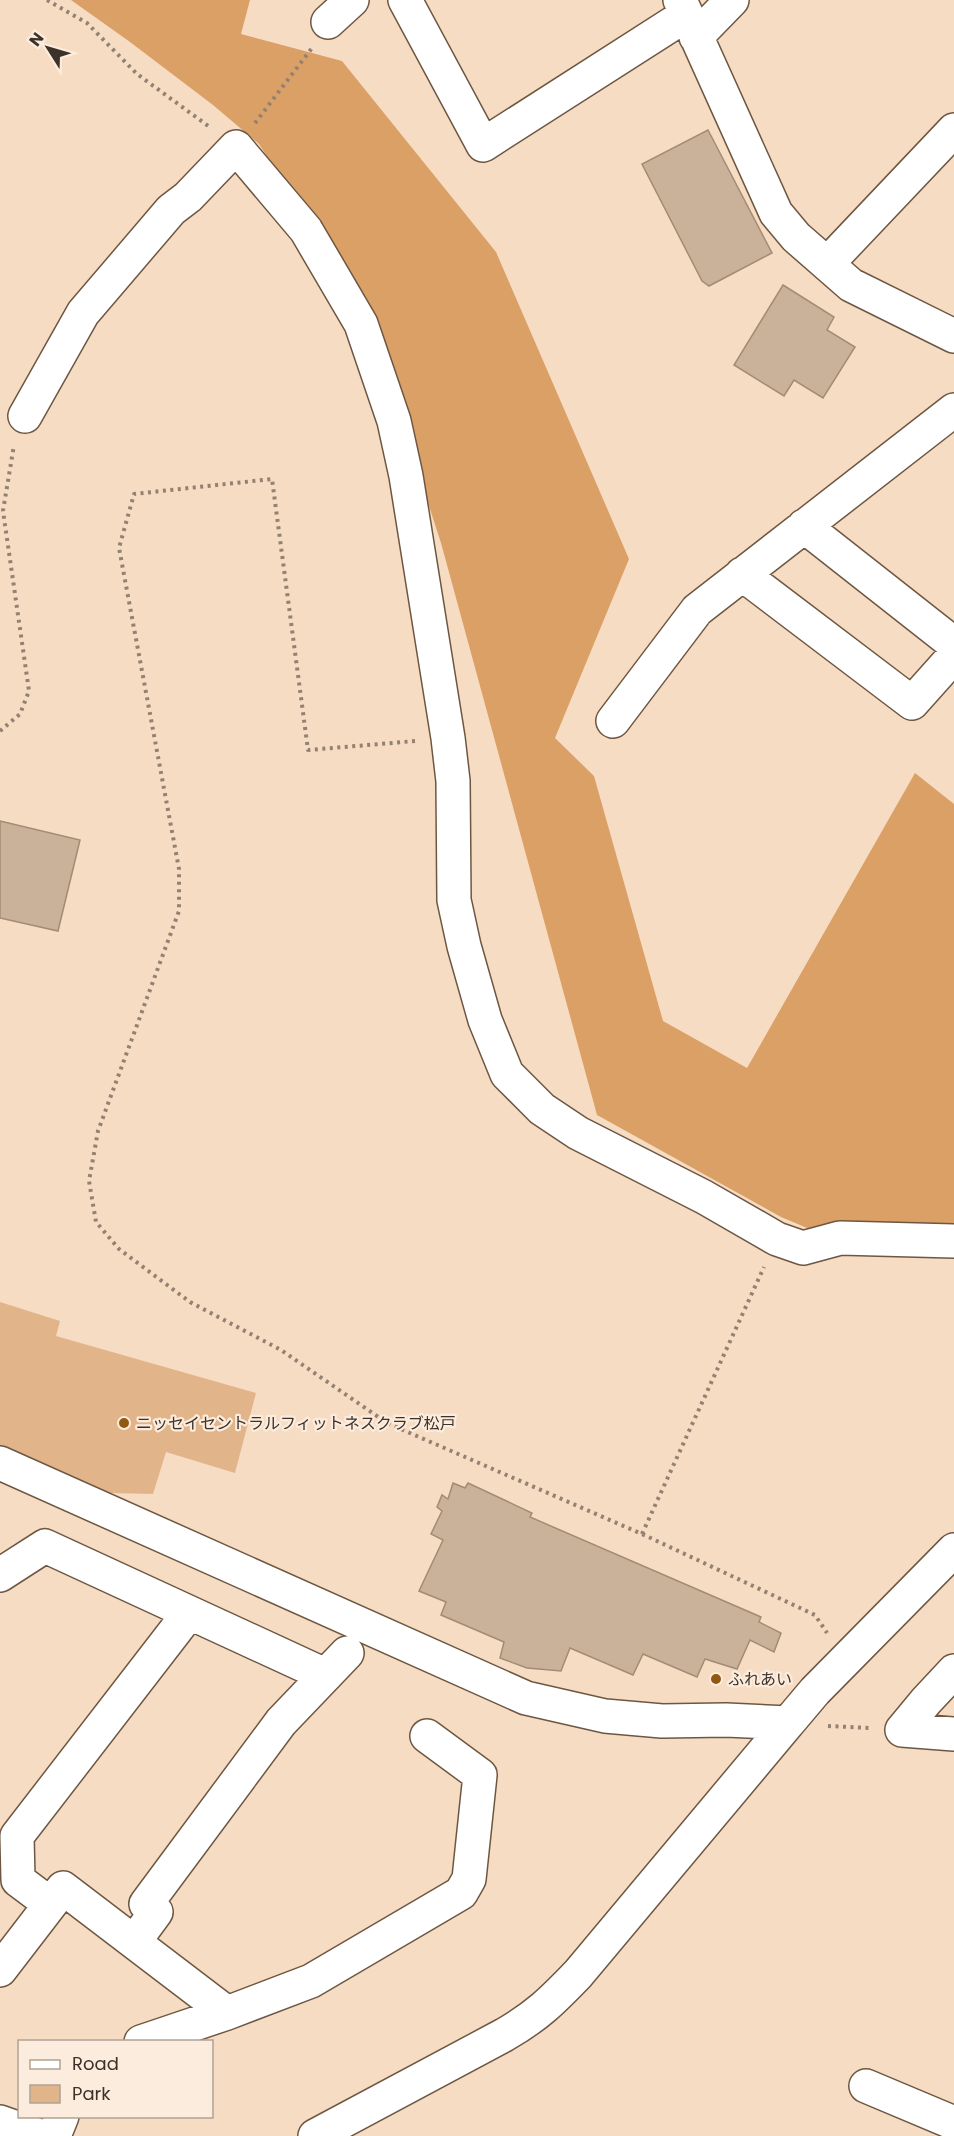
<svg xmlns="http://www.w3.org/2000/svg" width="954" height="2136" font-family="Poppins,'Noto Sans JP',sans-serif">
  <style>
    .green { fill: #e2b489 }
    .forest { fill: #dba066 }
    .building { fill: #cab19a; stroke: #a38b74; stroke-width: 1.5 }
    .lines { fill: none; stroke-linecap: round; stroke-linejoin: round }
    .minor-casing { stroke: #6d5742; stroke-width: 36 }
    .path { stroke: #938171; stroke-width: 4; stroke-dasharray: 3 4.5; stroke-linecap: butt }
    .minor { stroke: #fff; stroke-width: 33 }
    .poi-dot { fill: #915812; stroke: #fcecdd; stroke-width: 2 }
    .labels { text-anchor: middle; stroke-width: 4.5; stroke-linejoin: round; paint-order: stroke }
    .poi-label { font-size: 16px; fill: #3c3229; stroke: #fcecdd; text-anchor: start }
  </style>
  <rect width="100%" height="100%" fill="#f7dcc4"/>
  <path class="green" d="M0,1302L60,1321L56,1336L256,1393L235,1473L166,1452L153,1494L67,1492L0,1463Z"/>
  <path class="forest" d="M71,0H250L241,34L342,61L496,252L629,559L555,738L594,776L663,1021L747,1068L915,773L954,804V1226L819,1233L781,1217L597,1115L441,543L366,311L259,144L213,105L130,42Z"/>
  <path class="building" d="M708,130L772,253L709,286L702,281L642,164Z
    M783,285L834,317L827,330L855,347L823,398L794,380L784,396L734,365Z
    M0,821L80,840L58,931L0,918Z
    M453,1483L465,1488L468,1483L532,1513L530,1517L761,1617L759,1622L781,1633L774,1652L750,1640L737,1669L705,1659L697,1677L643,1654L633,1675L570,1648L561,1671L527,1668L500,1658L504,1642L441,1615L446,1602L419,1591L443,1540L431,1534L442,1511L437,1507L442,1495L448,1499Z"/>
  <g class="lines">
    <defs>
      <path id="minor" d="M405,0L483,145L686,15
        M680,0L776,213L796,237L851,285L954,336
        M328,22L352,0
        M696,37L732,0
        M827,264L954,130
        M25,416L83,313L171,210L188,197L236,147L306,230L361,324L394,421L406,476L448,738L453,781L454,900L464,946L485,1020L507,1074L542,1109L578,1133L704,1197L777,1239L803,1248L840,1238L954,1241
        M804,526L954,644
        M742,574L912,703L954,656
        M613,721L697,610L954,410
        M0,1463L526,1698L605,1716L662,1721L726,1720L788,1723L815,1691L954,1550
        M0,1575L45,1546L325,1675
        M902,1730L926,1701L954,1671
        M902,1730L954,1734
        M50,1904L18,1880L17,1836L189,1613
        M134,1942L156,1912L146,1904L281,1722L347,1653
        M0,1970L63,1888L227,2013
        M141,2042L227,2013L311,1981L461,1893L469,1879L480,1775L427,1736
        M866,2086L954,2123
        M0,2122L40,2136
        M54,2136L62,2116
        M315,2136L504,2035C537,2016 552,2001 578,1974L788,1723"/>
    </defs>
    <use href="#minor" class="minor-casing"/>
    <path class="path" d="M47,0L87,23L137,74L211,128
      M255,123L312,48
      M0,731L20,714L29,691L3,511L14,445
      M415,741L308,750L272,479L134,494L119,548L179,869V911L98,1131L89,1181L96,1222L119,1249L190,1302L281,1350L387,1423L642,1534L815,1615L827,1633
      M642,1534L764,1267
      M828,1726L871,1728"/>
    <use href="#minor" class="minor"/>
  </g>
  <g class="poi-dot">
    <circle cx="124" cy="1423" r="6"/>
    <circle cx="716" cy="1679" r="6"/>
  </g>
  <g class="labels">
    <g class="poi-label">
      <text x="136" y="1429">ニッセイセントラルフィットネスクラブ松戸</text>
      <text x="728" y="1685">ふれあい</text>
    </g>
  </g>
  <rect x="18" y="2040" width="195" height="78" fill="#fcecdd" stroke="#afa295" stroke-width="1.5"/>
  <rect x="30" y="2060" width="30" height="9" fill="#ffffff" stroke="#afa295" stroke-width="1.5"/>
  <text x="72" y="2070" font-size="18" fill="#3c3229">Road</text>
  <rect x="30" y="2085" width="30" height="18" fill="#e2b489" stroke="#afa295" stroke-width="1.5"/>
  <text x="72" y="2100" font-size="18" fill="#3c3229">Park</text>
  <g transform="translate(48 48) rotate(307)" stroke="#fcecdd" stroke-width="4.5" paint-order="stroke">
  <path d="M0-4.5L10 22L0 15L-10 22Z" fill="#3c3229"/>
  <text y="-9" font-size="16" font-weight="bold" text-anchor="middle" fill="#3c3229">N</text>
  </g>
</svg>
